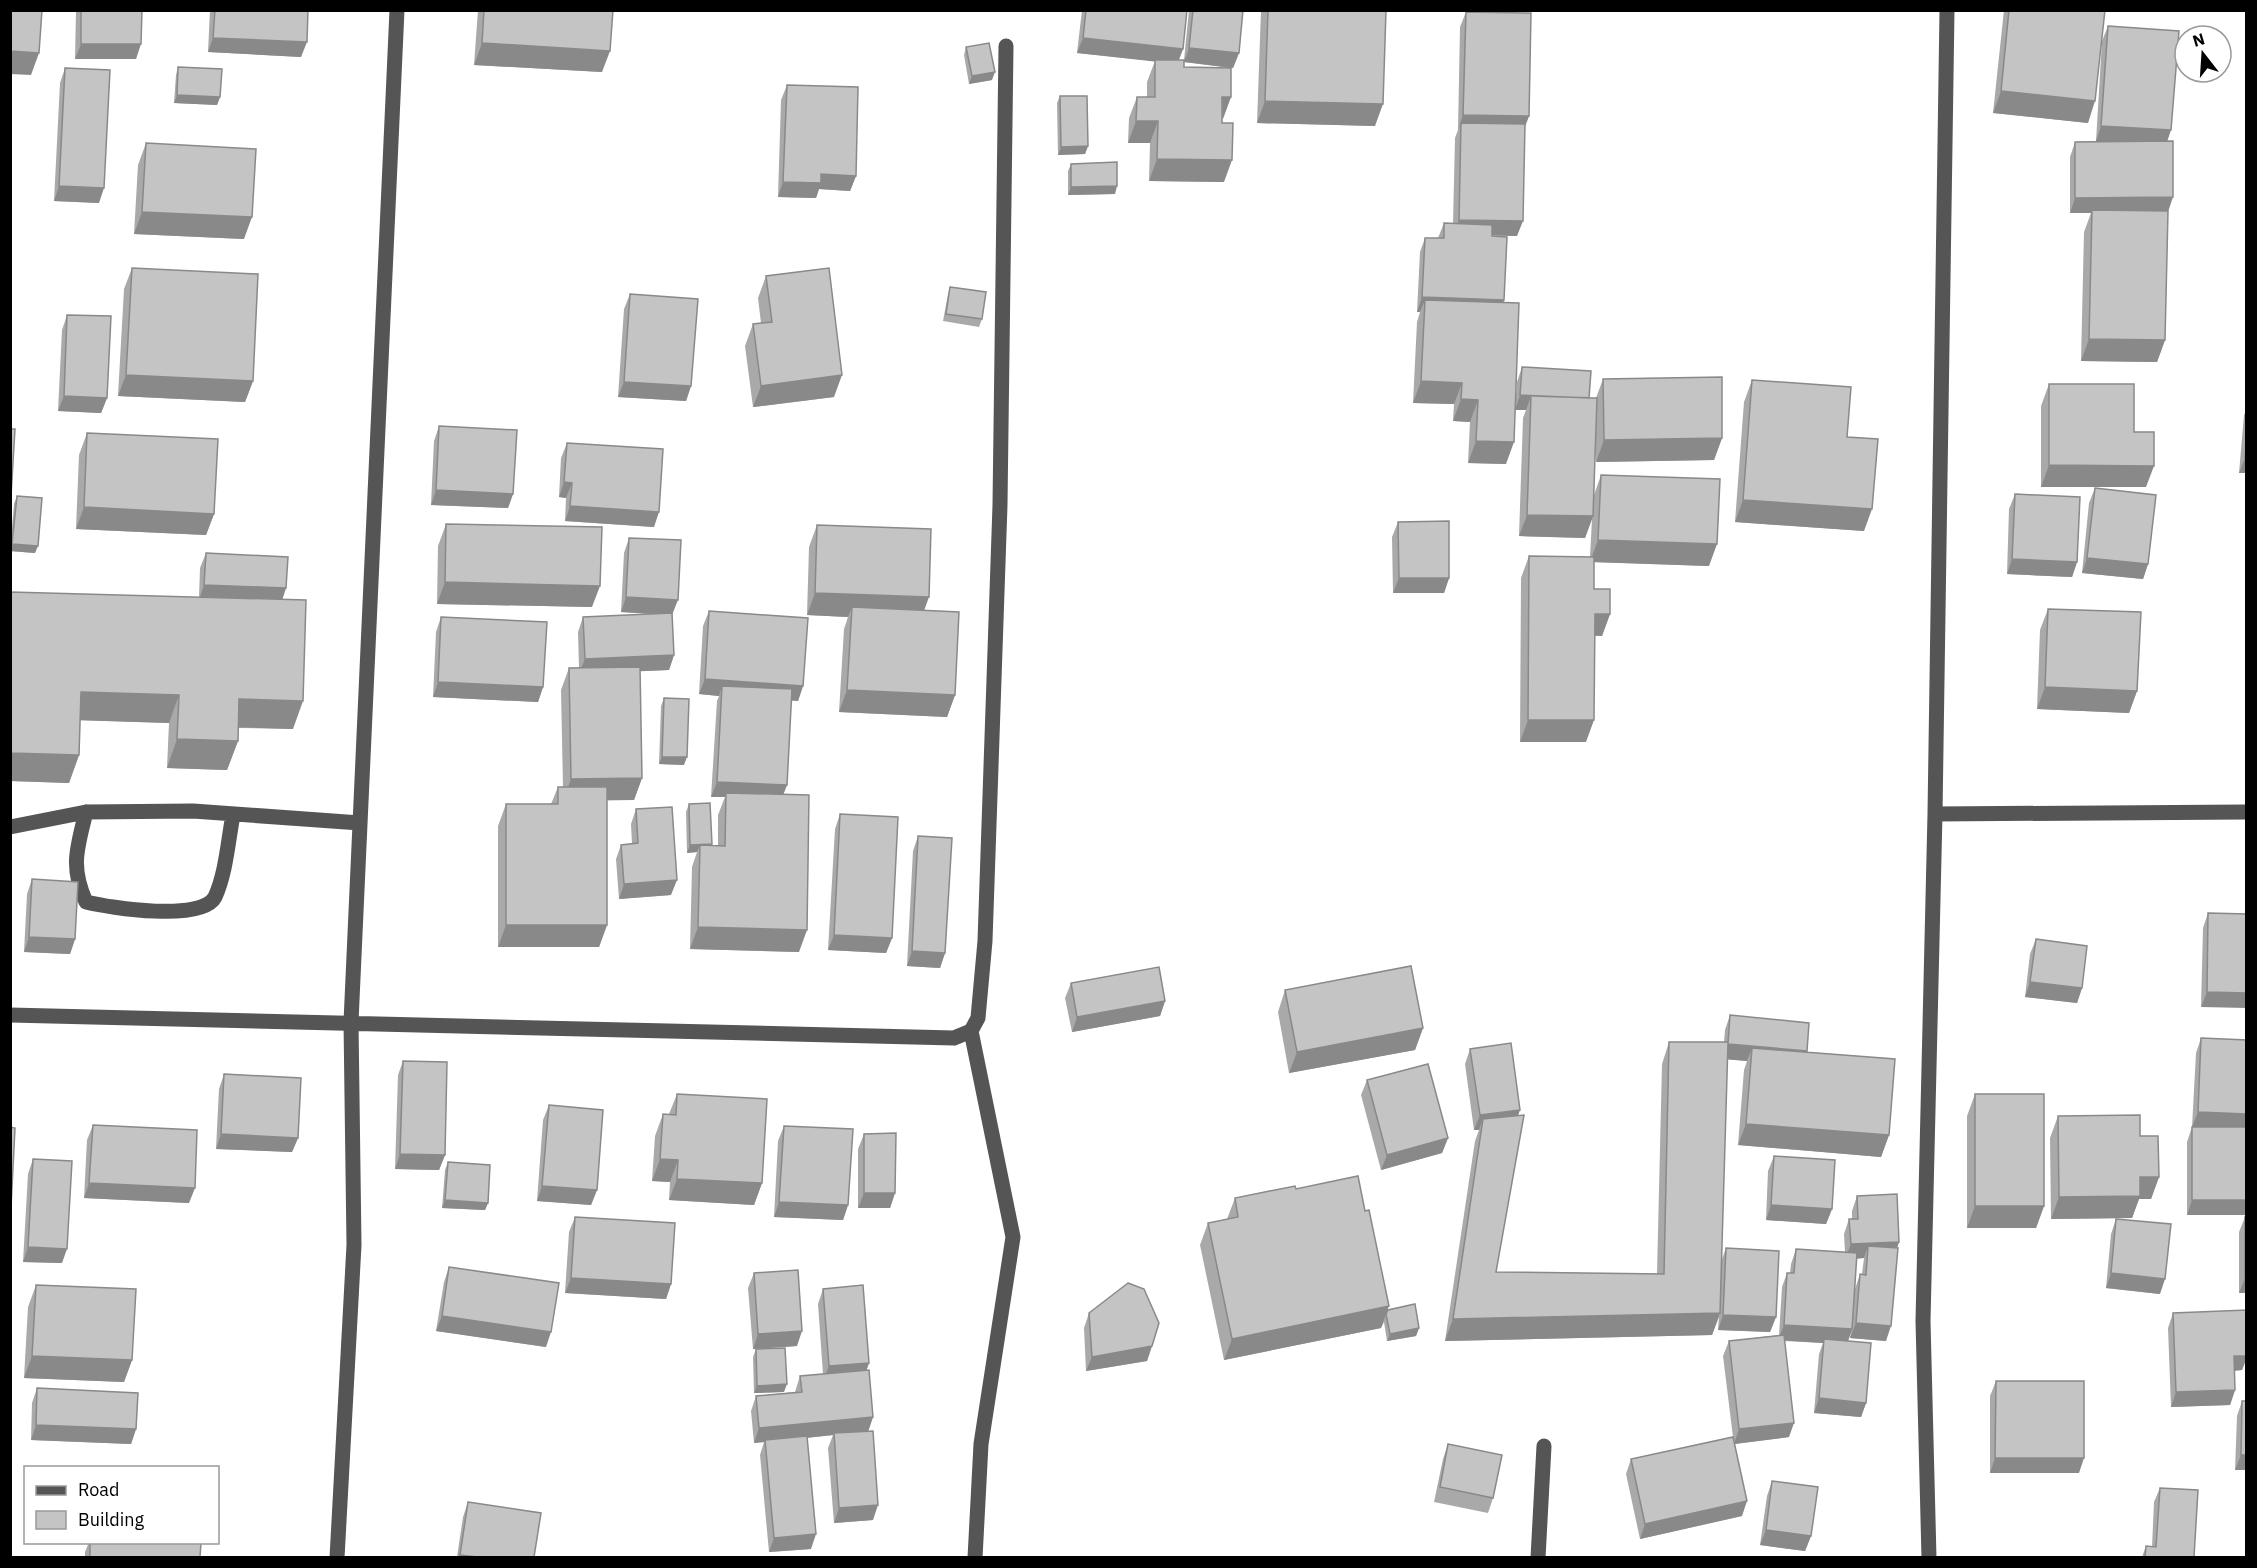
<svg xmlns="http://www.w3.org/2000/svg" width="2257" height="1568" font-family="'IBM Plex Sans',sans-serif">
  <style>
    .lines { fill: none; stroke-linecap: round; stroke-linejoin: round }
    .minor { stroke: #555; stroke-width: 15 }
    .wall { fill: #a9a9a9; fill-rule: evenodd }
    .shaded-wall { fill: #898989 }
    .building { fill: #c4c4c4; stroke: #898989; stroke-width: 1.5 }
  </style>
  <rect width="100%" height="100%" fill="#fff"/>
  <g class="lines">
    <path class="minor" d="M86,812C77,848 70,867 86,902C111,908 202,922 215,897C226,873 228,841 233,815
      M1935,814L2246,812
      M10,827L86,812L193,811L360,823
      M10,1015L954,1038L971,1031L978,1018L985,941L1000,505L1006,46
      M971,1031L1013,1237L981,1444L975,1558
      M337,1558L354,1245L351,1022L397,10
      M1538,1558L1544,1446
      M1929,1558L1923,1321L1935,814L1947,10"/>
  </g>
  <path class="wall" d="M76,10H142L136,59H75Z
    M210,10H308L301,57L208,52Z
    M478,10H613L602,72L474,65Z
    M1082,10H1187L1183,49L1179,60H1184L1189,10H1243L1239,53L1233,68H1231V97L1222,119L1224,182L1149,181L1150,143H1128L1129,118L1137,97H1147V82L1155,61L1077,53ZM1184,62L1231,68L1184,67Z
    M1261,10H1386L1375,126L1257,123Z
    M2004,10H2105L2088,123L1993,113Z
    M1466,12L1529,116L1525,127L1517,236L1492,235L1504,300L1506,464L1468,463L1470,422L1453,421L1454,404L1413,403L1417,322L1420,312H1417L1420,252L1425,238H1438L1444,223H1453L1455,138L1458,130L1460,27Z
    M2108,26L2167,141L2168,212L2165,340L2157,362L2081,361L2084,232L2091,213H2070V157L2075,142L2096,141L2102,41Z
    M966,47L992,80L969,84L964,55Z
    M178,67L220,97L217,105L174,103L176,75Z
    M65,68L99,203L54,201L60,83Z
    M787,85L856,176L850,191L819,189L816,198L778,197L781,100Z
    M1060,96L1088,146L1085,154L1058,155L1057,103Z
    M146,143L244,239L134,234L138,165Z
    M1071,164L1115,194L1068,195V171Z
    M132,268L253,381L245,402L118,396L124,289Z
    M766,276L834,397L753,407L745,346L753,324L761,323L758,298Z
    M950,287L982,319L979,327L943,321L948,294Z
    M630,294L691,386L686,401L618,397L624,309Z
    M67,315L107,398L101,413L58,411L62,330Z
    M1522,367L1589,398H1596L1603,379L1722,438L1714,460L1596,462L1595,445L1594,495L1601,475L1709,566L1594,562V589L1610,614L1602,636H1595L1586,742H1520L1521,578L1529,556L1590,557L1592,519L1585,538L1519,536L1523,418L1526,410H1515L1517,382Z
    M1752,380L1847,437L1864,531L1735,522L1744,402Z
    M2049,384L2134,432L2146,487H2041V406Z
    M2247,408V473H2239L2244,415Z
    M439,426L513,494L508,508L431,505L434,441Z
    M87,433L214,514L206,535L76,529L79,455Z
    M567,443L654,527L565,521L566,498L559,497L561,458Z
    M2095,488L2148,564L2143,579L2082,573L2089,503Z
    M2015,494L2077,562L2072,577L2007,574L2009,509Z
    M17,496L35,553L10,551L14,504Z
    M1398,522L1449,578L1444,593H1393L1392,537Z
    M446,524L592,607L437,604L438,546Z
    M817,525L924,610L955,695L947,717L839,712L844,629L848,617L807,615L809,547Z
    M629,538L672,615L674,655L669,670L640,671L642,778L634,800H607V925L599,947H498V826L506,804H551L558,787H563L561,690L569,668H579L578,632L583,617L650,614L621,612L624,553Z
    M206,553L286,588L282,600L293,729L238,728V741L227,770L167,768L169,723L80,720L79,755L69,783L10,781L199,597L200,568Z
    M2048,609L2137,691L2129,713L2037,709L2040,630Z
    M709,611L803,686L798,701L791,700L787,785L783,795L799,952L690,949L692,867L697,852L687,853L686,812L689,804L711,846H718V815L725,797H711L717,701L719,696L699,694L703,626Z
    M441,617L543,687L538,702L433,697L436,632Z
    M664,698L684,765L659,764L661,706Z
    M636,809L671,895L619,899L616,859L621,845L632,844L631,824Z
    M840,814L892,938L886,953L828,950L835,829Z
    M918,836L945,953L940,968L907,966L913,851Z
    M32,879L75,939L70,954L24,952L27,894Z
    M2208,913L2247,914L2201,1007L2203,928Z
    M2036,939L2082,988L2077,1003L2025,997L2030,954Z
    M1071,983L1165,1001L1160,1016L1072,1032L1065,998Z
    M1285,990L1423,1028L1415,1050L1289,1073L1278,1012Z
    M1730,1015L1807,1051L1806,1052L1889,1135L1881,1157L1738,1145L1744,1070L1747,1061L1727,1059L1721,1262L1726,1248L1776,1317L1770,1332L1718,1330L1719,1317L1712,1335L1445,1341L1475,1141L1479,1130H1474L1465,1064L1470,1049L1518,1116L1496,1272L1657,1274L1662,1064L1669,1042H1724L1725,1030Z
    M2201,1038L2247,1125L2187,1215V1142L2192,1127H2203H2192L2196,1053Z
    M403,1061L445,1155L439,1170L395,1169L398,1075Z
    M224,1074L298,1138L292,1152L216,1149L219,1089Z
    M1367,1080L1448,1138L1442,1153L1381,1170L1361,1095Z
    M677,1094L762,1183L754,1205L669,1200L670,1182L652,1181L655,1136L663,1114H669Z
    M1975,1094L2044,1206L2036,1228H1967V1116Z
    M549,1105L597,1190L591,1205L537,1201L543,1120Z
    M2058,1116L2140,1136L2159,1177L2151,1199H2139L2132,1218L2051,1219L2050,1138Z
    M93,1125L189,1203L84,1198L87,1140Z
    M784,1126L848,1205L843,1220L774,1217L778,1141Z
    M864,1134L895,1193L890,1208H858V1149Z
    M1774,1156L1832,1209L1826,1224L1766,1220L1768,1171Z
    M33,1159L62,1263L23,1262L28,1174Z
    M448,1162L488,1203L485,1210L442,1208L445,1170Z
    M1296,1189L1365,1211L1388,1310L1419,1328L1416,1336L1387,1341L1384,1322L1381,1328L1224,1360L1200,1245L1208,1223L1227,1219L1235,1198Z
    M1857,1196L1899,1242L1897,1248L1886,1341L1850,1338L1851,1333L1848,1341L1866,1403L1861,1417L1814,1413L1819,1354L1823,1343L1784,1341L1789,1437L1735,1444L1742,1516L1640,1539L1626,1474L1631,1459L1733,1437L1723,1356L1729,1341L1779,1335L1782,1287L1787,1273H1790L1791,1264L1796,1249L1845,1252L1844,1234L1849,1219H1852V1211ZM1864,1258L1862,1274H1860L1855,1289L1856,1259Z
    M575,1217L671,1284L666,1299L565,1293L569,1232Z
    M2245,1217L2247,1293H2239V1232Z
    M2116,1219L2160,1294L2106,1288L2111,1234Z
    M449,1267L546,1347L436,1331L444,1282Z
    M754,1273L797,1346L753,1349L748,1288Z
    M36,1285L132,1360L124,1382L24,1378L28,1307Z
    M823,1289L869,1363L866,1370L873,1417L868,1431L873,1520L834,1523L828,1448L833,1435L807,1438L811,1549L769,1552L760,1455L764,1442L754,1443L751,1411L756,1396L795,1392L800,1376L823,1374L818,1304Z
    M2247,1310V1358L2242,1370L2234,1371L2235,1390L2230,1405L2171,1407L2168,1328L2173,1313Z
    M1089,1313L1152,1346L1147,1361L1086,1371L1084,1328Z
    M756,1349L784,1392L754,1393L753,1357Z
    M1996,1381L2079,1473H1990V1396Z
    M37,1388L136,1429L131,1444L31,1440L32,1403Z
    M2242,1401L2247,1470H2235L2237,1416Z
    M1448,1444L1493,1498L1488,1513L1434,1502L1443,1459Z
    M1772,1481L1811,1536L1805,1551L1760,1545L1767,1496Z
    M2160,1488L2194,1557H2142L2146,1546L2152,1547L2154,1502Z
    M468,1502L534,1557H457L463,1517Z
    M89,1542H192L200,1557H85V1552Z"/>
  <path class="shaded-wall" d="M213,38L307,42L301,57L208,52Z
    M1083,38L1183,49L1177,64L1077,53Z
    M482,43L610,51L602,72L474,65Z
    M81,44H141L136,59H75Z
    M1189,48L1239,53L1233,68L1184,62Z
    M10,51L39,53L31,75L10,74Z
    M995,72L992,80L969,84L972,76Z
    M2001,91L2095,101L2088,123L1993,113Z
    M177,95L220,97L217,105L174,103Z
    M1222,97H1231L1223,119Z
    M1265,101L1383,104L1375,126L1257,123Z
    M1463,115L1529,116L1523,131L1461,123L1458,130Z
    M1136,121H1158L1150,143H1128Z
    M2101,126L2171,130L2166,145L2096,141Z
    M1088,146L1085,154L1058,155L1061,147Z
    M1157,159L1232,160L1224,182L1149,181Z
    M821,174L856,176L850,191L819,189L816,198L778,197L783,182Z
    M59,186L104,188L99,203L54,201Z
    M1117,186L1115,194L1068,195L1071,187Z
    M2173,197L2168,212L2092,210L2091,213H2070L2075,198Z
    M142,212L252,217L244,239L134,234Z
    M1459,220L1523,221L1517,236L1453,235Z
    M1422,297L1504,300L1498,315L1425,300L1420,312H1417Z
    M2089,339L2165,340L2157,362L2081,361Z
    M126,375L253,381L245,402L118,396Z
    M842,375L834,397L753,407L761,386Z
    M1421,381L1462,383L1454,404L1413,403Z
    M624,382L691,386L686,401L618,397Z
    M1520,395L1589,398L1531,396L1526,410H1515Z
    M64,396L107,398L101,413L58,411Z
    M1461,399L1478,400L1470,422L1453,421Z
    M1722,438L1714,460L1596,462L1604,440Z
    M1476,441L1514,442L1506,464L1468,463Z
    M2245,458H2247V473H2239Z
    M2049,465L2154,466L2146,487H2041Z
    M564,482L572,483L566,498L559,497Z
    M436,490L513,494L508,508L431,505Z
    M1743,500L1872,509L1864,531L1735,522Z
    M570,506L659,512L654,527L565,521Z
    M84,507L214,514L206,535L76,529Z
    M1527,515L1593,516L1585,538L1519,536Z
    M1598,540L1717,544L1709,566L1590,562Z
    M12,544L38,546L35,553L10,551Z
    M2087,558L2148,564L2143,579L2082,573Z
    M2012,559L2077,562L2072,577L2007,574Z
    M1399,578H1449L1444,593H1393Z
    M445,582L600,586L592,607L437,604Z
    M204,585L286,588L281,603L199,600Z
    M815,593L929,597L921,619L852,607L848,617L807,615Z
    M626,597L678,600L672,615L621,612Z
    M1595,614H1610L1602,636L1587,635Z
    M674,655L669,670L579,674L585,659Z
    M705,679L803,686L798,701L722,696V686L719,696L699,694Z
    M438,682L543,687L538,702L433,697Z
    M2045,687L2137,691L2129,713L2037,709Z
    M847,690L955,695L947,717L839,712Z
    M81,692L179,695L169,723L71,720Z
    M239,699L303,701L293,729L229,727Z
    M1528,720H1594L1586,742H1520Z
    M177,739L238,741L227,770L167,768Z
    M10,753L79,755L69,783L10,781Z
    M662,757H687L684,765L659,764Z
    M642,778L634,800L563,801L571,779Z
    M717,782L787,785L781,800L726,793L725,797H711Z
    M712,844L709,852L700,845L697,852L687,853L690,845Z
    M677,880L671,895L619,899L624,884Z
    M506,925H607L599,947H498Z
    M698,927L807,930L799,952L690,949Z
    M834,935L892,938L886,953L828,950Z
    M29,937L75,939L70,954L24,952Z
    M912,951L945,953L940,968L907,966Z
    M2030,982L2082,988L2077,1003L2025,997Z
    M2207,992L2247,993V1008L2201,1007Z
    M1165,1001L1160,1016L1072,1032L1077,1017Z
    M1423,1028L1415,1050L1289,1073L1297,1052Z
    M1728,1044L1807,1051L1801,1065L1752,1048L1747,1061L1722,1059Z
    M1520,1110L1515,1125L1483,1119L1479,1130H1474L1480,1115Z
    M2198,1112L2247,1114V1125L2245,1129L2192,1127Z
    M1746,1124L1889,1135L1881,1157L1738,1145Z
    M221,1134L298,1138L292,1152L216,1149Z
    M1448,1138L1442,1153L1381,1170L1387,1155Z
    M400,1154L445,1155L439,1170L395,1169Z
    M660,1159L678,1160L670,1182L652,1181Z
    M2140,1177H2159L2151,1199H2139L2132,1218L2051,1219L2059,1197Z
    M677,1179L762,1183L754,1205L669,1200Z
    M89,1183L195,1188L189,1203L84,1198Z
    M542,1186L597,1190L591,1205L537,1201Z
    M864,1193H895L890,1208H858Z
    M445,1200L488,1203L485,1210L442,1208Z
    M2192,1200H2247V1215H2187Z
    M779,1202L848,1205L843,1220L774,1217Z
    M1771,1205L1832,1209L1826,1224L1766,1220Z
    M1975,1206H2044L2036,1228H1967Z
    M1899,1242L1894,1257L1868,1246L1864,1258L1845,1259L1851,1244Z
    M28,1247L67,1249L62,1263L23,1262Z
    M2111,1273L2165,1279L2160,1294L2106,1288Z
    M571,1278L671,1284L666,1299L565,1293Z
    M2245,1278H2247V1293H2239Z
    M1389,1306L1381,1328L1224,1360L1232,1339Z
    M1720,1313L1712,1335L1445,1341L1453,1319Z
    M1723,1315L1776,1317L1770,1332L1718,1330Z
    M442,1316L551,1332L546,1347L436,1331Z
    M1856,1323L1891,1326L1886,1341L1850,1338Z
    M1784,1325L1852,1329L1847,1344L1824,1339L1823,1343L1778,1340Z
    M1419,1328L1416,1336L1387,1341L1390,1334Z
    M802,1331L797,1346L753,1349L758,1334Z
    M1152,1346L1147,1361L1086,1371L1092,1357Z
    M32,1356L132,1360L124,1382L24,1378Z
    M2234,1356H2247L2242,1370L2228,1371Z
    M869,1363L864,1378L823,1381L829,1366Z
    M787,1384L784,1392L754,1393L757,1386Z
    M2235,1390L2230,1405L2171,1407L2176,1392Z
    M1819,1398L1866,1403L1861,1417L1814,1413Z
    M873,1417L868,1432L834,1433L833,1435L765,1442V1440L764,1442L754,1443L759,1428Z
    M1794,1423L1789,1437L1734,1444L1739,1429Z
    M36,1425L136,1429L131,1444L31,1440Z
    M2241,1455H2247V1470H2235Z
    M1995,1458H2084L2079,1473H1990Z
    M1747,1501L1742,1516L1640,1539L1645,1524Z
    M878,1505L873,1520L834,1523L839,1508Z
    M1766,1530L1811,1536L1805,1551L1760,1545Z
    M816,1534L811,1549L769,1552L774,1538Z
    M460,1555L478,1557H460Z"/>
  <path class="building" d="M10,10H42L39,53L10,51Z
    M81,10H142L141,44H81Z
    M215,10H308L307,42L213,38Z
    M484,10H613L610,51L482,43Z
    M1086,10H1187L1183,49L1083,38Z
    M1193,10H1243L1239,53L1189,48Z
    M1268,10H1386L1383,104L1265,101Z
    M2009,10H2105L2095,101L2001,91Z
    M1466,12L1531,13L1529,116L1463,115Z
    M2108,26L2179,31L2171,130L2101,126Z
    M989,43L995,72L972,76L966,47Z
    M1155,60H1184V67L1231,68V97H1222V123H1233L1232,160L1157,159L1158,121H1136L1137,97H1155Z
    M178,67L222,69L220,97L177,95Z
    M65,68L110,70L104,188L59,186Z
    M787,85L858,87L856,176L821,174V183L783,182Z
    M1060,96H1087L1088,146L1061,147Z
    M1461,123L1525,124L1523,221L1459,220Z
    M2173,141V197L2075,198V142Z
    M146,143L256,149L252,217L142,212Z
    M1117,162V186L1071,187V164Z
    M2092,210L2168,211L2165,340L2089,339Z
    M1444,223L1492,225V236L1507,237L1504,300L1422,297L1425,238H1444Z
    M132,268L258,274L253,381L126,375Z
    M829,268L842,375L761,386L753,324L772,322L766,276Z
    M950,287L986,292L982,319L946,314Z
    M630,294L698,299L691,386L624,382Z
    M1425,300L1519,303L1514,442L1476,441L1478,400L1461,399L1462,383L1421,381Z
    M67,315L111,316L107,398L64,396Z
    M1522,367L1591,371L1589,398L1520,395Z
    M1722,377V438L1604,440L1603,379Z
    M1752,380L1851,387L1847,437L1878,439L1872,509L1743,500Z
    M2049,384H2134V432H2154V466L2049,465Z
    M1531,396L1597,398L1593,516L1527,515Z
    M439,426L517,430L513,494L436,490Z
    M10,429H15L10,513Z
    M87,433L218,439L214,514L84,507Z
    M2247,435V458H2245Z
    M567,443L663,449L659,512L570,506L572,483L564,482Z
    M1601,475L1720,479L1717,544L1598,540Z
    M2095,488L2156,495L2148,564L2087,558Z
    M2015,494L2080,497L2077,562L2012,559Z
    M17,496L42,498L38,546L12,544Z
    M1449,521V578H1399L1398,522Z
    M446,524L602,527L600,586L445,582Z
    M817,525L931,529L929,597L815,593Z
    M629,538L681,540L678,600L626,597Z
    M206,553L288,557L286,588L204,585Z
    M1529,556L1594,557V589H1610V614H1595L1594,720H1528Z
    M10,592L306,600L303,701L239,699L238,741L177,739L179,695L81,692L79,755L10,753Z
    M852,607L959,612L955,695L847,690Z
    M2048,609L2141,612L2137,691L2045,687Z
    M709,611L808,618L803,686L705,679Z
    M672,613L674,655L585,659L583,617Z
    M441,617L547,622L543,687L438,682Z
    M640,667L642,778L571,779L569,668Z
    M722,686L792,689L787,785L717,782Z
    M664,698L689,699L687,757H662Z
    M558,787H607V925H506V804H558Z
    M726,793L809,795L807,930L698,927L700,845L725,846Z
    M710,803L712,844L690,845L689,804Z
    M672,807L677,880L624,884L621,845L638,843L636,809Z
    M840,814L898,817L892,938L834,935Z
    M918,836L952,838L945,953L912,951Z
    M32,879L78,882L75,939L29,937Z
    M2208,913L2247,914V993L2207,992Z
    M2036,939L2087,946L2082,988L2030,982Z
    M1411,966L1423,1028L1297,1052L1285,990Z
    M1159,967L1165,1001L1077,1017L1071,983Z
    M1730,1015L1809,1023L1807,1051L1728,1044Z
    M2201,1038L2247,1040V1114L2198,1112Z
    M1669,1042H1728L1720,1313L1453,1319L1483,1119L1524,1115L1496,1272L1664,1274Z
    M1511,1043L1520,1110L1480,1115L1470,1049Z
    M1752,1048L1895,1059L1889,1135L1746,1124Z
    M403,1061L447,1062L445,1155L400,1154Z
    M1428,1064L1448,1138L1387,1155L1367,1080Z
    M224,1074L301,1078L298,1138L221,1134Z
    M677,1094L767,1099L762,1183L677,1179L678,1160L660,1159L663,1114L676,1115Z
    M1975,1094H2044V1206H1975Z
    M549,1105L603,1110L597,1190L542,1186Z
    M2140,1115V1136H2158L2159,1177H2140V1196L2059,1197L2058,1116Z
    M93,1125L197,1130L195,1188L89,1183Z
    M784,1126L853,1129L848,1205L779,1202Z
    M10,1127L15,1128L10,1228Z
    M2192,1127H2247V1200H2192Z
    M896,1133L895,1193H864V1134Z
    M1774,1156L1835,1160L1832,1209L1771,1205Z
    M33,1159L72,1161L67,1249L28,1247Z
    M448,1162L490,1165L488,1203L445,1200Z
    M1358,1176L1365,1211L1369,1210L1389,1306L1232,1339L1208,1223L1238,1217L1235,1198L1295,1186L1296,1189Z
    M1897,1194L1899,1242L1851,1244L1849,1219H1858L1857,1196Z
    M575,1217L675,1223L671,1284L571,1278Z
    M2245,1217H2247V1278H2245Z
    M2116,1219L2171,1224L2165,1279L2111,1273Z
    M1868,1246L1898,1248L1891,1326L1856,1323L1860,1274L1866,1275Z
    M1726,1248L1779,1251L1776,1317L1723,1315Z
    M1796,1249L1857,1253L1852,1329L1784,1325L1787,1273H1794Z
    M449,1267L559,1283L551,1332L442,1316Z
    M798,1270L802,1331L758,1334L754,1273Z
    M1128,1283L1144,1289L1159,1323L1152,1346L1092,1357L1089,1313Z
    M36,1285L136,1289L132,1360L32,1356Z
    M863,1285L869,1363L829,1366L823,1289Z
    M1415,1304L1419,1328L1390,1334L1386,1314L1388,1310Z
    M2247,1310V1356H2234L2235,1390L2176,1392L2173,1313Z
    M1784,1335L1794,1423L1739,1429L1729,1341Z
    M1824,1339L1871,1343L1866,1403L1819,1398Z
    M785,1348L787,1384L757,1386L756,1349Z
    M869,1370L873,1417L759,1428L756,1396L802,1392L800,1376Z
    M1996,1381H2084V1458H1995Z
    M37,1388L138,1393L136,1429L36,1425Z
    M2242,1401H2247V1455H2241Z
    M873,1431L878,1505L839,1508L834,1433Z
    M807,1436L816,1534L774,1538L765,1440Z
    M1733,1437L1747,1501L1645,1524L1631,1459Z
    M1448,1444L1502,1455L1493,1498L1440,1487Z
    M1772,1481L1818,1487L1811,1536L1766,1530Z
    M2160,1488L2198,1490L2194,1557H2145L2146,1546L2156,1547Z
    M468,1502L541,1513L534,1557H478L460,1555Z
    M90,1542L201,1543L200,1557H90Z"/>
  <rect width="2257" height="1568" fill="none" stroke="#000000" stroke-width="24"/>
  <rect x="24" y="1466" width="195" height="78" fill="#ffffff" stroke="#999999" stroke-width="1.5"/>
  <rect x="36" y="1486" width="30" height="9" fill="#555555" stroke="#999999" stroke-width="1.5"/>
  <text x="78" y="1496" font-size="18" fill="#000000">Road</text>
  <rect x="36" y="1511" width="30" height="18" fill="#c4c4c4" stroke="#999999" stroke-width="1.5"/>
  <text x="78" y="1526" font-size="18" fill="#000000">Building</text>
  <g transform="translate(2203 54) rotate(343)"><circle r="28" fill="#ffffff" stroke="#999999" stroke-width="1.5"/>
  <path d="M0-4.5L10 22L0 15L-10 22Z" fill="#000000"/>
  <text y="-9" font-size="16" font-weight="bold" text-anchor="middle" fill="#000000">N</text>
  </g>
</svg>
